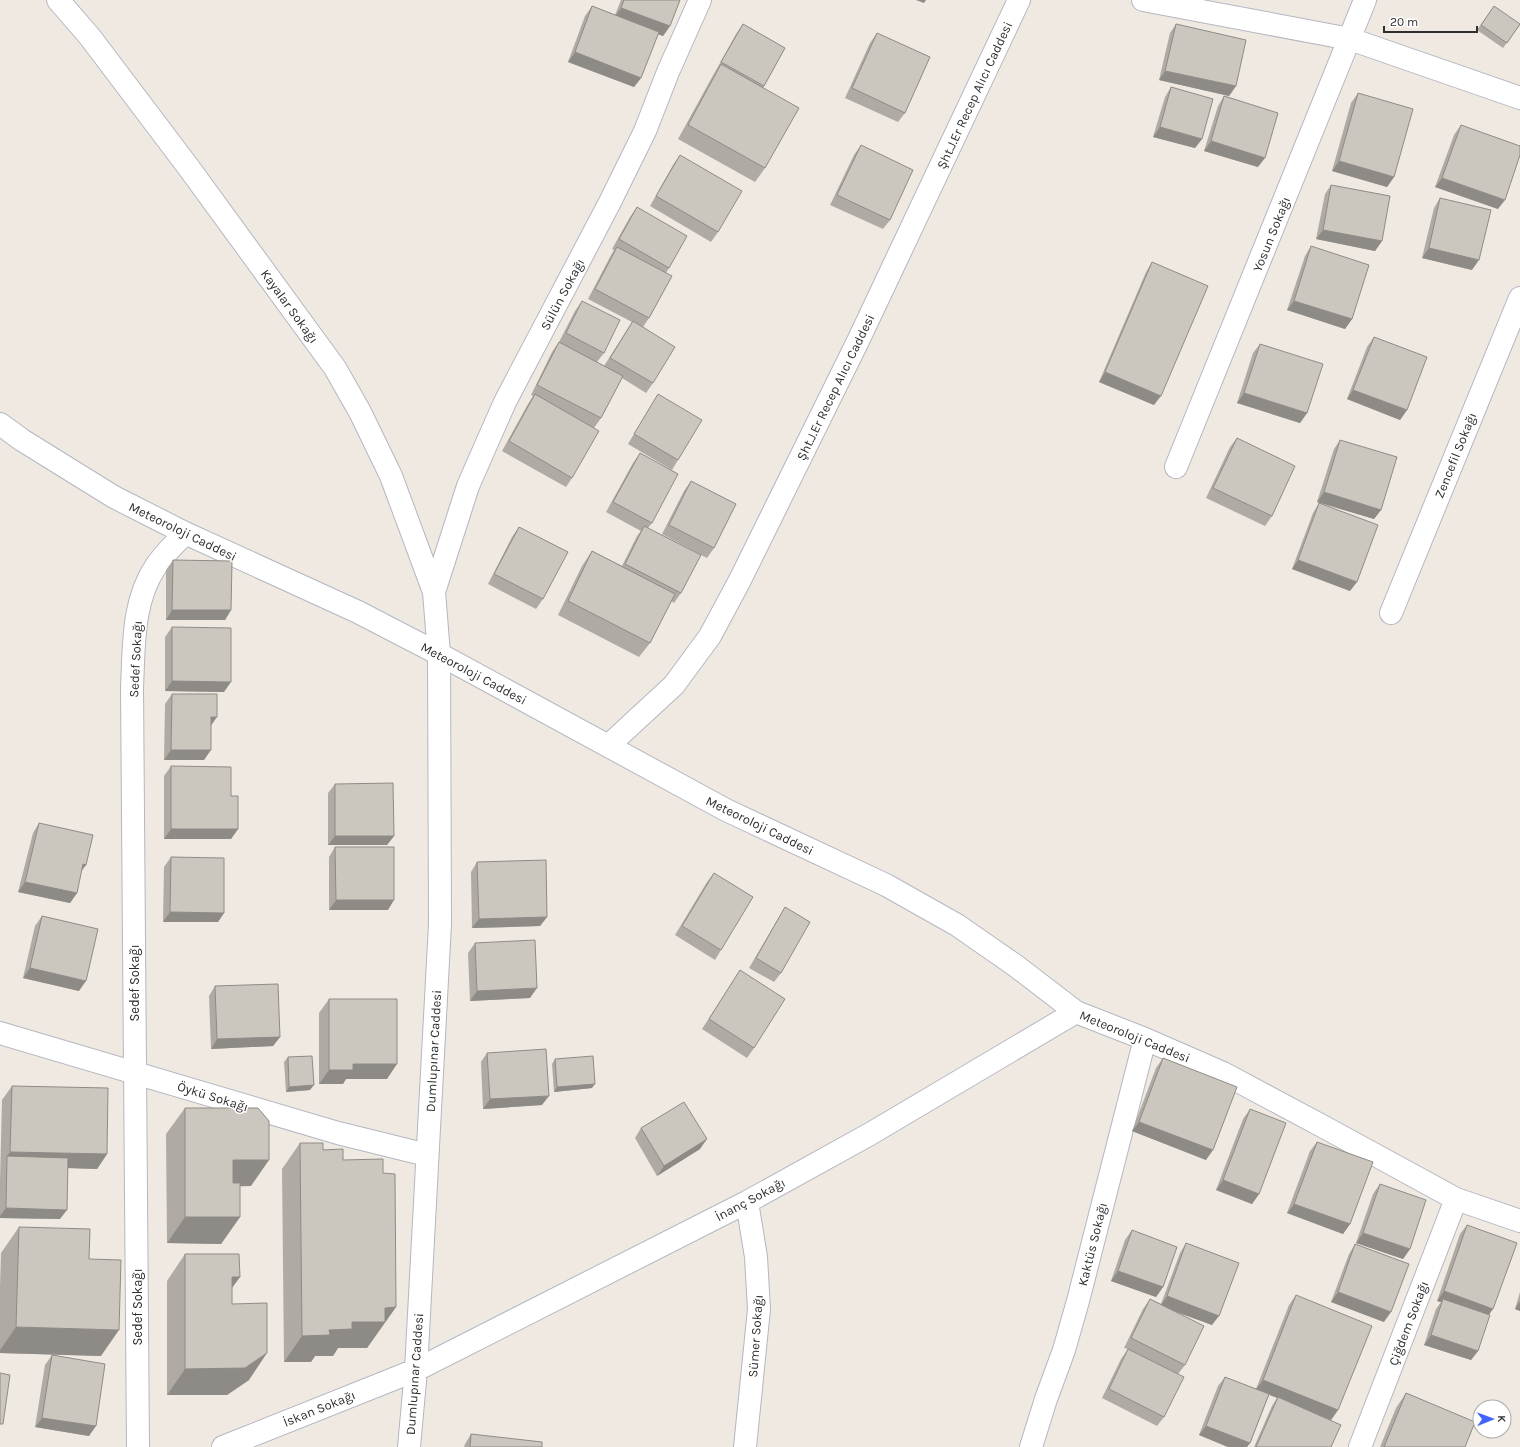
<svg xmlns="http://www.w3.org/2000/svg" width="1520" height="1447" font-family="Karla,sans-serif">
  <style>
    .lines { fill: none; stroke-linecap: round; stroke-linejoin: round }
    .minor-casing { stroke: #b4b7c1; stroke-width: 24 }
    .minor { stroke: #fff; stroke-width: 22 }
    .wall { fill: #afaba4 }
    .shaded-wall { fill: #8e8b86 }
    .building { fill: #cbc7bf; stroke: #8e8b86 }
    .labels { text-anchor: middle; stroke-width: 3; stroke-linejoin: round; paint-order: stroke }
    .street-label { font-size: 13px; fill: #2e2e2e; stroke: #fff }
  </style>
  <rect width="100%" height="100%" fill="#efe9e1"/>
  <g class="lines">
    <defs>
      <path id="minor" d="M58,0L90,37L189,168L335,368L360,412L391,476L434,592L439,654L440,924L416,1370L409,1447
        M1143,0L1350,39L1520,98
        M0,424L22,440L114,497L185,533L358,612L439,654L726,810L886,885L957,925L1016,966L1076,1012L1145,1039L1223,1073L1324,1127L1456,1199L1520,1221
        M1176,467L1365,0
        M434,592L468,486L486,445L505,402L610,202L645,131L668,72L700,0
        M1391,613L1520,298
        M608,746L674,685L710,636L740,580L858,341L1019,0
        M0,1033L338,1133L427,1155
        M138,1447L132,688C134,647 132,601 156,566C164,554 175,544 185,533
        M223,1447L416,1370L747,1202L870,1134L1076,1012
        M745,1447L759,1309L756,1257L747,1202
        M1031,1447L1046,1399L1064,1350L1078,1301L1145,1039
        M1360,1447L1456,1199"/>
    </defs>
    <use href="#minor" class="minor-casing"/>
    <use href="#minor" class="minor"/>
  </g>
  <path class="wall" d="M621,0H680L670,26L663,36L658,34L641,78L634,87L568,62L585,16L592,6L615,15Z
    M1494,6L1520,25L1503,48L1477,30Z
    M743,24L785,48L763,88L765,168L755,182L678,139L711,79L715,72L736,34Z
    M1176,24L1236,86L1229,96L1159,80L1170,33Z
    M877,33L905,113L898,122L845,98L870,43Z
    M1171,87L1202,139L1195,148L1153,137L1165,97Z
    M1358,93L1394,177L1387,187L1332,171L1351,103Z
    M1224,96L1258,167L1204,151L1218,106Z
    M1461,125L1498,209L1435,187L1454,135Z
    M861,145L890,220L883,229L830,205L854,155Z
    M680,155L718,232L711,242L650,206L673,165Z
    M1331,185L1382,241L1375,251L1316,239L1325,194Z
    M1440,198L1472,270L1422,258L1434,208Z
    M637,207L669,268L666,273L649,318L643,327L653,383L646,393L622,378L601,418L594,428L572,478L566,487L502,451L528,404L533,396L531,395L552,352L559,342L575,311L582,301L604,353L597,362L604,366L632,322L588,299L610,257L614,250L612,249L630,217Z
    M1311,246L1352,319L1345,329L1287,310L1305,256Z
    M1152,262L1154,405L1099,382L1146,272Z
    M1374,337L1407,410L1400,420L1347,399L1367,347Z
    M1260,344L1307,413L1300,423L1237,403L1253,353Z
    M658,394L678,460L672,470L628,444Z
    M1237,438L1272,516L1265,526L1206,498L1230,447Z
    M1340,440L1381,510L1374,519L1317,502L1334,449Z
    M640,453L652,523L648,528L681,593L674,603L671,601L650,643L639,657L558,615L582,566L592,551L622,566L637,536L641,531L606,512L633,463Z
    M691,481L714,548L707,558L662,534L684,491Z
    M1319,503L1350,591L1292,569L1313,513Z
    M519,527L543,599L536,609L488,584L512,537Z
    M173,560L231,610L225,620H166V570Z
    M172,627L224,692L165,691V637Z
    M172,694L211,726L204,760H164L165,704Z
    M171,766L231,796L238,829L231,839H164V776Z
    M335,784L394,836L387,845H328V793Z
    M39,823L86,865L81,871L77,893L70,903L18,892L33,833Z
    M335,847L388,910H329V857Z
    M171,857L224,913L218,922H163L164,867Z
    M477,862L547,917L540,926L472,928L471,872Z
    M714,873L721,950L715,960L675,935L707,882Z
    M785,907L781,973L774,982L749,968L779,917Z
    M42,916L79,991L23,978L35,926Z
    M475,943L530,998L470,1001L468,953Z
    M740,970L754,1048L747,1058L702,1029Z
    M215,986L280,1037L273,1046L211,1049L209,996Z
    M329,999L387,1079H346L343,1084H319V1013Z
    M487,1053L542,1105L483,1109L481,1062Z
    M288,1057L310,1090L286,1092L284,1062Z
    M1163,1058L1206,1160L1132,1131L1156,1068Z
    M555,1059L592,1088L554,1092L552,1064Z
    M12,1086L107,1154L97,1169L68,1168L60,1219L0,1218V1180L2,1100Z
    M185,1108L251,1186H240V1217L221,1244L167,1243L166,1134Z
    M1250,1109L1259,1194L1252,1204L1216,1190L1243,1119Z
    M641,1128L700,1149L657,1176L635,1138Z
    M1317,1142L1350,1224L1343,1234L1287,1213L1310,1151Z
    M300,1143L323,1150L343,1160L383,1173L396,1307L367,1348H338L333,1356H315L311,1362H284L282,1169Z
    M1380,1184L1410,1249L1403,1259L1356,1243L1373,1194Z
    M1467,1225L1489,1315L1478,1351L1471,1360L1424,1345L1436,1309L1441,1302L1437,1301L1460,1234Z
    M19,1227L89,1259L101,1356L0,1353V1286L1,1253Z
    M1132,1230L1163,1287L1156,1297L1111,1281L1125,1240Z
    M1186,1243L1212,1325L1174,1311L1185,1365L1178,1374L1164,1417L1157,1426L1102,1398L1121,1359L1128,1349L1124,1348L1143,1309L1150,1299L1161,1304L1180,1253Z
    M1355,1244L1384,1322L1331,1302L1349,1254Z
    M185,1254L240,1277L232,1287V1304L249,1380L227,1395H167V1281Z
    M1520,1292V1311L1515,1309Z
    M1296,1295L1338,1410L1331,1420L1319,1415L1331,1447H1254L1272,1406L1277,1398L1269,1395L1250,1443L1247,1447H1228L1199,1435L1218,1386L1225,1377L1256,1389L1289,1305Z
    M52,1355L89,1436L35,1427L45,1365Z
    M1406,1393L1465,1447H1380L1396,1408Z
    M471,1434L542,1447H464L465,1444Z"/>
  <path class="shaded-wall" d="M916,0H926L924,3Z
    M621,8L670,26L663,36L614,18Z
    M575,52L641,78L634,87L568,62Z
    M1165,71L1236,86L1229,96L1159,80Z
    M1160,127L1202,139L1195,148L1153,137Z
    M1211,141L1265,158L1258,167L1204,151Z
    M1339,161L1394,177L1387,187L1332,171Z
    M1442,178L1505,200L1498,209L1435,187Z
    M1323,230L1382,241L1375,251L1316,239Z
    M1429,248L1479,260L1472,270L1422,258Z
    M1294,301L1352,319L1345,329L1287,310Z
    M1105,372L1161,396L1154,405L1099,382Z
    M1353,390L1407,410L1400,420L1347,399Z
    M1244,393L1307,413L1300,423L1237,403Z
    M1324,492L1381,510L1374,519L1317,502Z
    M1298,560L1357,582L1350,591L1292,569Z
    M172,610H231L225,620H166Z
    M172,681L231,682L224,692L165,691Z
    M211,717H217L210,727Z
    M171,750H211L204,760H164Z
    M171,829H238L231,839H164Z
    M335,836H394L387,845H328Z
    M83,864L86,865L79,874Z
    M25,882L77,893L70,903L18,892Z
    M336,900H394L388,910H329Z
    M170,912L224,913L218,922H163Z
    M547,917L540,926L472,928L479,919Z
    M30,968L86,981L79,991L23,978Z
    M537,988L530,998L470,1001L477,991Z
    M280,1037L273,1046L211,1049L217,1039Z
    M353,1064H397L387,1079H346L343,1084H319L329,1070Z
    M595,1084L592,1088L554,1092L557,1087Z
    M314,1085L310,1090L286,1092L289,1087Z
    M549,1096L542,1105L483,1109L490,1099Z
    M1139,1122L1213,1150L1206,1160L1132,1131Z
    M707,1139L700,1149L657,1176L664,1166Z
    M10,1152L107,1154L97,1169L7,1166V1156Z
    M233,1160H269L251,1186L215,1187Z
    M1223,1180L1259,1194L1252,1204L1216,1190Z
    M1294,1204L1350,1224L1343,1234L1287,1213Z
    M6,1208L67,1210L60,1219L0,1218V1216Z
    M185,1217H240L221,1244L167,1243Z
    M1363,1233L1410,1249L1403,1259L1356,1243Z
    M1118,1271L1163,1287L1156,1297L1111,1281Z
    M232,1277H240L221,1303Z
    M1444,1291L1493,1309L1486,1319L1443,1299L1441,1302L1437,1301Z
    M1338,1292L1391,1312L1384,1322L1331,1302Z
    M1167,1296L1219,1316L1212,1325L1160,1306Z
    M1520,1301V1311L1515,1309Z
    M396,1307L367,1348H338L333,1356H315L311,1362H284L302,1336L329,1330L385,1308Z
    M16,1327L119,1330L101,1356L0,1353V1350Z
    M1431,1335L1478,1351L1471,1360L1424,1345Z
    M267,1353L249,1380L227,1395H167L185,1369Z
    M1263,1380L1338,1410L1331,1420L1256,1389Z
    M42,1418L96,1426L89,1436L35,1427Z
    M1206,1426L1250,1443L1247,1447H1228L1199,1435Z"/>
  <path class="building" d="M624,0H680L670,26L621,8Z
    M592,6L659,32L641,78L575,52Z
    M1494,6L1520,24L1507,43L1481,25Z
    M743,24L785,48L764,86L721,62Z
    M1176,24L1246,40L1236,86L1165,71Z
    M877,33L930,57L905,113L852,88Z
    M721,64L799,108L765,168L688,125Z
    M1171,87L1213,99L1202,139L1160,127Z
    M1358,93L1413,109L1394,177L1339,161Z
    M1224,96L1278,113L1265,158L1211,141Z
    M1461,125L1520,146V155L1505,200L1442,178Z
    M861,145L913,170L890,220L837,195Z
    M680,155L742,191L718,232L656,196Z
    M1331,185L1390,196L1382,241L1323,230Z
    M1440,198L1491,210L1479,260L1429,248Z
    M637,207L687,236L669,268L619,239Z
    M1311,246L1369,265L1352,319L1294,301Z
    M617,247L672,276L649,318L595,289Z
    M1152,262L1208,286L1161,396L1105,372Z
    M582,301L620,320L604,353L566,333Z
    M633,321L675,347L653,383L610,358Z
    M1374,337L1427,357L1407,410L1353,390Z
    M559,342L623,376L601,418L537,385Z
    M1260,344L1323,364L1307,413L1244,393Z
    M535,394L599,431L572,478L509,441Z
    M658,394L702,420L678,460L634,434Z
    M1237,438L1295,466L1272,516L1213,488Z
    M1340,440L1397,457L1381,510L1324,492Z
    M640,453L678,474L652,523L613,502Z
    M691,481L736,504L714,548L669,525Z
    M1319,503L1378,525L1357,582L1298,560Z
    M644,526L701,555L681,593L625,564Z
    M519,527L568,552L543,599L494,574Z
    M592,551L675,594L650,643L568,601Z
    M173,560L232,561L231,610H172Z
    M172,627L231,628V682L172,681Z
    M172,694H217V717H211V750H171Z
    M171,766L231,767V796H238V829H171Z
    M393,783L394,836H335V784Z
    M39,823L93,835L86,865L83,864L77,893L25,882Z
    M335,847H394V900H336Z
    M171,857L224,858V913L170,912Z
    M546,860L547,917L479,919L477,862Z
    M714,873L753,897L721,950L682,926Z
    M785,907L810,922L781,973L756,958Z
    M42,916L98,929L86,981L30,968Z
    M535,940L537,988L477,991L475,943Z
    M740,970L785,999L754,1048L709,1019Z
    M278,984L280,1037L217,1039L215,986Z
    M329,999H397V1064H353V1070H329Z
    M546,1049L549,1096L490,1099L487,1053Z
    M312,1056L314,1085L289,1087L288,1057Z
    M593,1056L595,1084L557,1087L555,1059Z
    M1163,1058L1237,1087L1213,1150L1139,1122Z
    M12,1086L108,1088L107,1154L10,1152Z
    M684,1102L707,1139L664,1166L641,1128Z
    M185,1108H258L269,1121V1160H233V1183H240V1217H185Z
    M1250,1109L1286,1123L1259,1194L1223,1180Z
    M1317,1142L1373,1162L1350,1224L1294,1204Z
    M300,1143H323V1150L343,1149V1160L383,1159V1173L395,1174L396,1307L385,1308V1322H352V1329L329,1330L330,1335L302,1336Z
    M7,1156L68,1158L67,1210L6,1208Z
    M1380,1184L1426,1200L1410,1249L1363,1233Z
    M1467,1225L1517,1243L1493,1309L1444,1291Z
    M19,1227L90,1229L89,1259L121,1260L119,1330L16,1327Z
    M1132,1230L1177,1247L1163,1287L1118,1271Z
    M1186,1243L1239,1263L1219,1316L1167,1296Z
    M1355,1244L1409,1264L1391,1312L1338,1292Z
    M185,1254H239L240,1277H232V1304L267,1303V1353L245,1368L185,1369Z
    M1296,1295L1372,1326L1338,1410L1263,1380Z
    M1150,1299L1204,1326L1185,1365L1131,1338Z
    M1443,1299L1490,1315L1478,1351L1431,1335Z
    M1128,1349L1184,1377L1164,1417L1109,1389Z
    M52,1355L105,1364L96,1426L42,1418Z
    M0,1373L10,1375L3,1424H0Z
    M1225,1377L1269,1394L1250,1443L1206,1426Z
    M1406,1393L1475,1422L1465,1447H1384Z
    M1278,1397L1341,1425L1331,1447H1256Z
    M471,1434L542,1442V1447H470Z"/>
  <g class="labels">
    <g class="street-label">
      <text transform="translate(974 95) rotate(-65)" y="5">Şht.J.Er Recep Alıcı Caddesi</text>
      <text transform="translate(1271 234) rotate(-68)" y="5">Yosun Sokağı</text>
      <text transform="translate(562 294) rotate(-62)" y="5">Sülün Sokağı</text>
      <text transform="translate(290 306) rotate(54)" y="5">Kayalar Sokağı</text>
      <text transform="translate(835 387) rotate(-64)" y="5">Şht.J.Er Recep Alıcı Caddesi</text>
      <text transform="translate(1455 455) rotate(-68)" y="5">Zencefil Sokağı</text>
      <text transform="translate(183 531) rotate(26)" y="5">Meteoroloji Caddesi</text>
      <text transform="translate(135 659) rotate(-87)" y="5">Sedef Sokağı</text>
      <text transform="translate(474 673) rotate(28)" y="5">Meteoroloji Caddesi</text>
      <text transform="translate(760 825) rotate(26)" y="5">Meteoroloji Caddesi</text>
      <text transform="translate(134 983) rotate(-90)" y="5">Sedef Sokağı</text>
      <text transform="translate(1135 1036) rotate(22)" y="5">Meteoroloji Caddesi</text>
      <text transform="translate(433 1051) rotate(-87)" y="5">Dumlupınar Caddesi</text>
      <text transform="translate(213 1096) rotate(17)" y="5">Öykü Sokağı</text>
      <text transform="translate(750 1199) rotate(-28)" y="5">İnanç Sokağı</text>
      <text transform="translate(1092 1244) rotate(-76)" y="5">Kaktüs Sokağı</text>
      <text transform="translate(137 1307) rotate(-90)" y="5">Sedef Sokağı</text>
      <text transform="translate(1408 1323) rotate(-69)" y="5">Çiğdem Sokağı</text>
      <text transform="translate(755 1336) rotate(-86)" y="5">Sümer Sokağı</text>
      <text transform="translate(414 1374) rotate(-86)" y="5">Dumlupınar Caddesi</text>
      <text transform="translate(319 1408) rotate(-22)" y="5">İskan Sokağı</text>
    </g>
  </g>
  <g transform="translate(1492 1419) rotate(89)"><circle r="19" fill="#ffffff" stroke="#ababab"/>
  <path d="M0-3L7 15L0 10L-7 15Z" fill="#4264fb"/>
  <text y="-6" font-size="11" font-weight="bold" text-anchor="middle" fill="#2e2e2e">K</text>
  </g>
  <path d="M1384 26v6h93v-6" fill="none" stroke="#2e2e2e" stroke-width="2"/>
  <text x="1390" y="26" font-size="12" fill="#2e2e2e" stroke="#ffffff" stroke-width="3" paint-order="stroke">20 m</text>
</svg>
